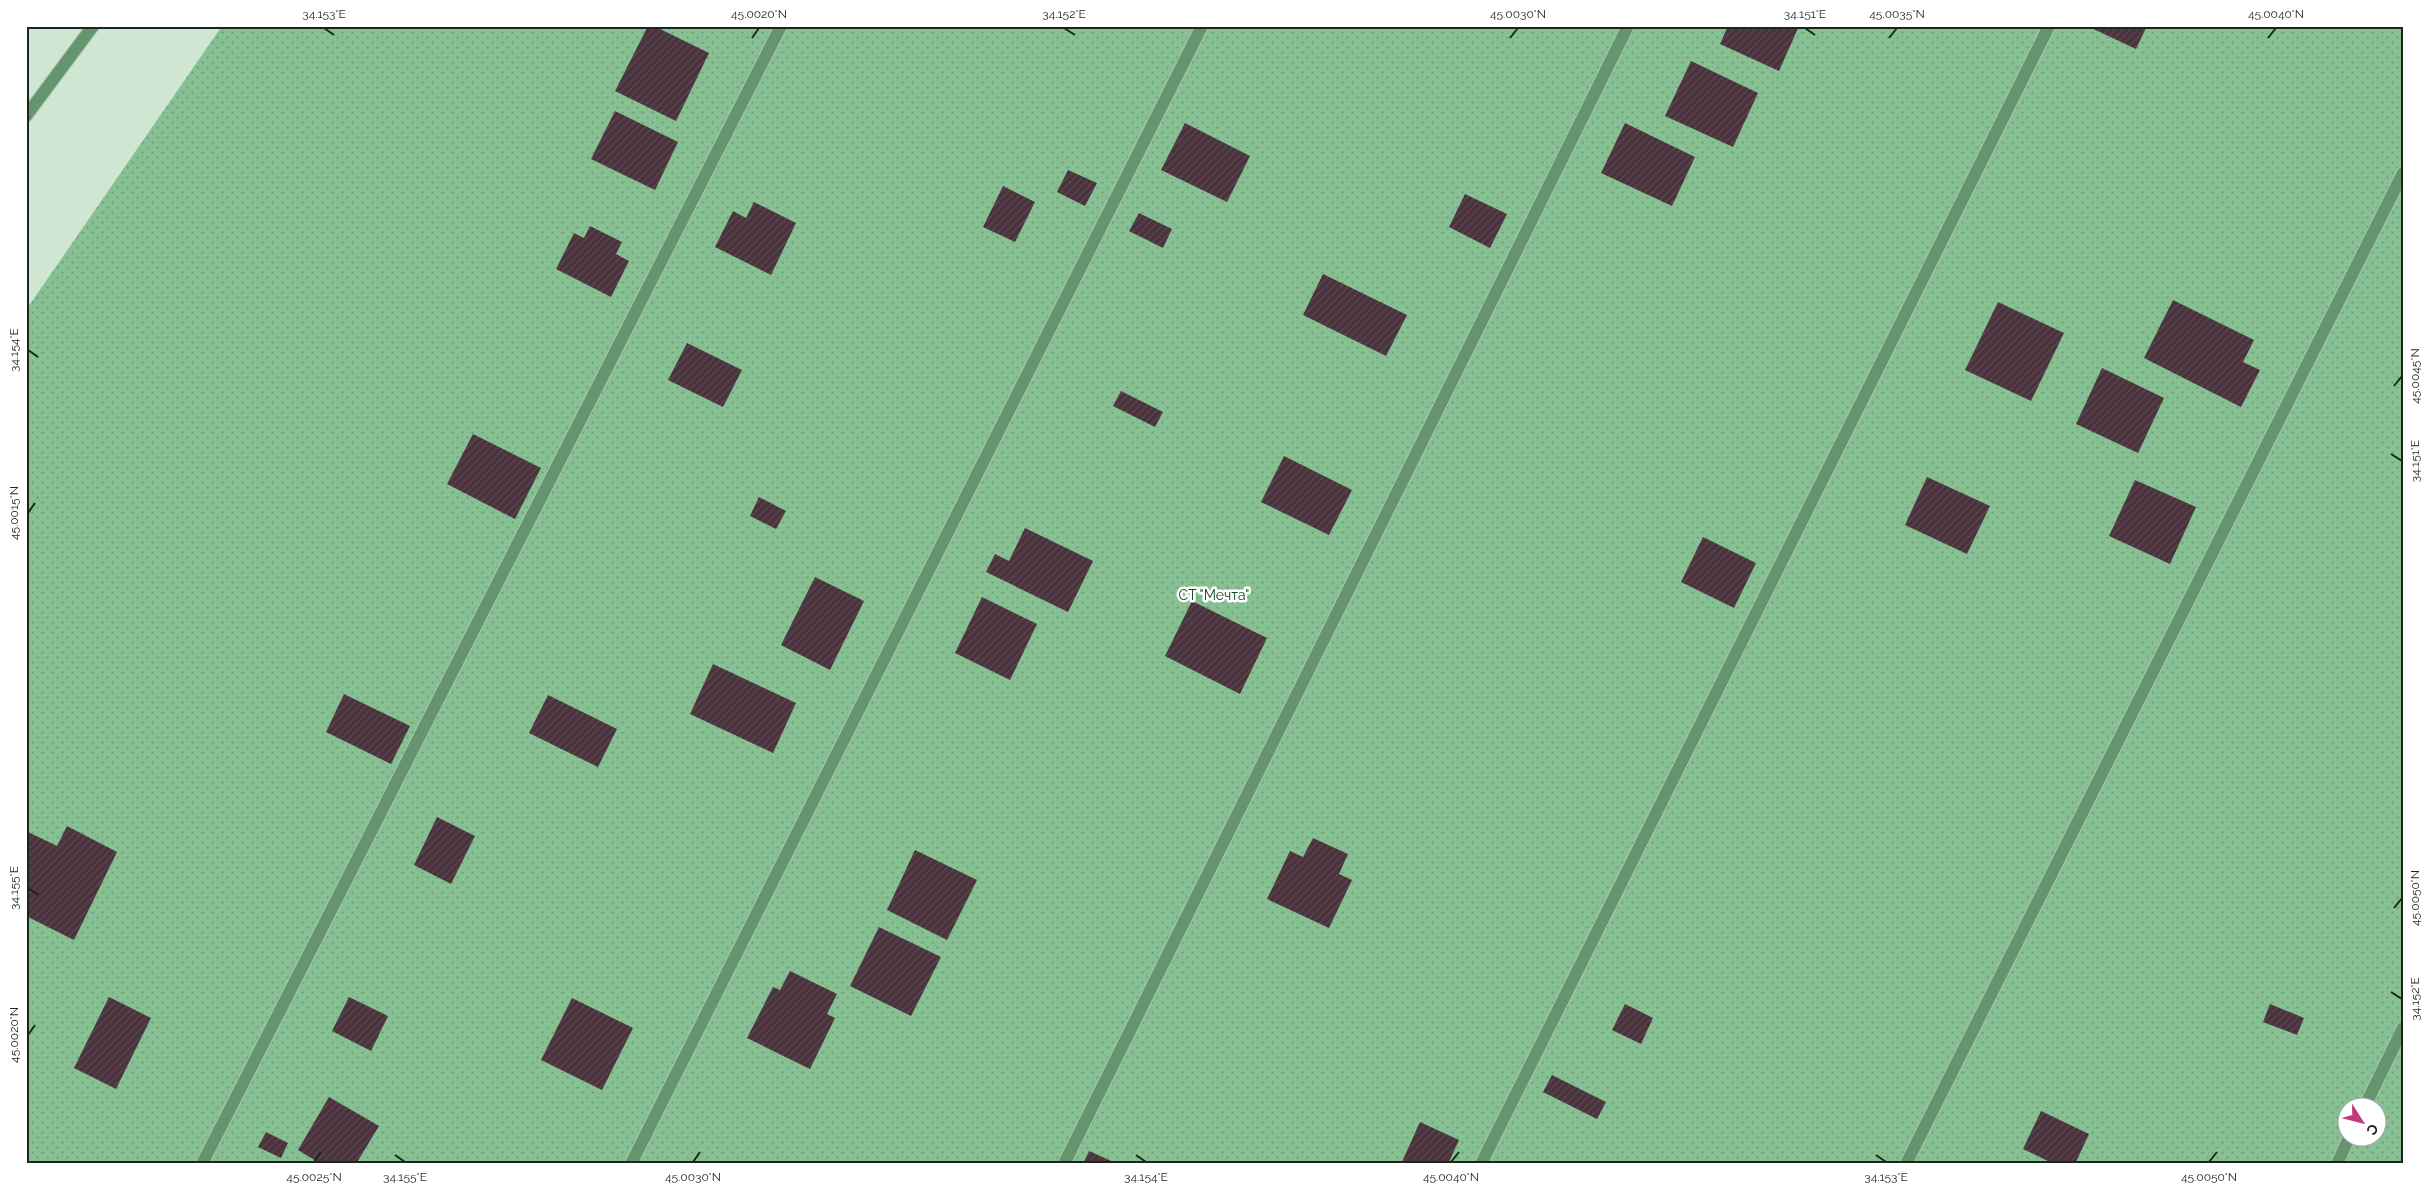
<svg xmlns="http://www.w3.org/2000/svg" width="2429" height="1190" font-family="Raleway,sans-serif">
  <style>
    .grass { fill: url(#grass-dots); fill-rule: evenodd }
    .building { fill: url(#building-hatch) }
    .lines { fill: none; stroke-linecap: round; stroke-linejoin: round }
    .minor-casing { stroke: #afc3b2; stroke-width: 14 }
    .minor { stroke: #64956f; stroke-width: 12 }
    .ticks { fill: none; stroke: #1c241d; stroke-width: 2 }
    .labels { text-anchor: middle; stroke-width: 5; stroke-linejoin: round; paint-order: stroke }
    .park-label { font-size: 14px; fill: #114924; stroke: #fff }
    .neatline { fill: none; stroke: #1c241d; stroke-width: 2 }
    .ticks-label { font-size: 12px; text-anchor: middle; fill: #1c241d }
  </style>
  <defs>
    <pattern id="grass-dots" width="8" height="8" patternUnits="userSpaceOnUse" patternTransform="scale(1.25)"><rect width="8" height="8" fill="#87c093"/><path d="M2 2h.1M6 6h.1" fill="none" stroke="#6e9c77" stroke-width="1.8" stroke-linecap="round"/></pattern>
    <pattern id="building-hatch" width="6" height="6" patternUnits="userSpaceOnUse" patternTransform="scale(1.25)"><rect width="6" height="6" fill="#4a333c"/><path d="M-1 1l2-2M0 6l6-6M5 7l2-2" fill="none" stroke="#5b484f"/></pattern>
  </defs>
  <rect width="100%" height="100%" fill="#cfe6d3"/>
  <path class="grass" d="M222,26H2403V1164H26V310ZM2346,1108H2376V1138H2346Z"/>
  <path class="building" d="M648,26H654L709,53L676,121L615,91Z
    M1728,26H1799L1779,71L1720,44Z
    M2087,26H2147L2136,49Z
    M1691,61L1758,93L1733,147L1665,116Z
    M615,111L678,142L655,190L591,159Z
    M1185,123L1250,156L1227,202L1161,170Z
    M1625,123L1695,157L1672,206L1601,173Z
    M1068,170L1097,183L1085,206L1057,192Z
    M1003,186L1035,202L1015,242L983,227Z
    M1465,194L1507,214L1490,248L1449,227Z
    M754,202L796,223L771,275L715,247L733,211L746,218Z
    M1139,213L1172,229L1163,248L1129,231Z
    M590,226L622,242L616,254L629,261L611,297L556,269L574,233L584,238Z
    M1323,274L1407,315L1386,356L1303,315Z
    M2173,300L2254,340L2243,362L2260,370L2241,407L2144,358Z
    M1998,302L2064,333L2031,401L1965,370Z
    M687,343L742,370L723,407L668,380Z
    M2102,368L2164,398L2138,453L2076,424Z
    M1121,391L1163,412L1155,427L1113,406Z
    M473,434L541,468L515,519L447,484Z
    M1284,456L1352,490L1329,535L1261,502Z
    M1927,477L1990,506L1967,554L1905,525Z
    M2135,480L2196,507L2170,564L2109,536Z
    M759,497L786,511L776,529L750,516Z
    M1025,528L1093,561L1068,612L986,572L995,554L1009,561Z
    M1703,537L1756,563L1734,608L1681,582Z
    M815,577L864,601L830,670L781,645Z
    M982,597L1037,624L1010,680L955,653Z
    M1192,601L1267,638L1240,694L1165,656Z
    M713,664L796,703L773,753L690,714Z
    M344,694L410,726L391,764L326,732Z
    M548,695L617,729L598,767L529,733Z
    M437,817L475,836L451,884L414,865Z
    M67,826L117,852L74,940L26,916V831L57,846Z
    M1313,838L1348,854L1339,874L1352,880L1329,928L1267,899L1290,851L1303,857Z
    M915,850L977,880L947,940L887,910Z
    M879,927L941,957L911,1016L850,986Z
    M790,971L837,994L827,1014L835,1018L810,1069L747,1038L773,987L780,990Z
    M109,997L151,1018L116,1089L74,1068Z
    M349,997L388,1016L371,1051L332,1031Z
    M572,998L633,1028L602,1090L541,1060Z
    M1625,1004L1653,1018L1641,1044L1612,1030Z
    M2270,1004L2304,1018L2297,1035L2263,1022Z
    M1552,1075L1606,1102L1597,1119L1543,1092Z
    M329,1097L379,1126L356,1164H321L298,1150Z
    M2041,1111L2089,1134L2075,1164H2054L2023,1149Z
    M1420,1122L1459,1140L1448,1164H1401Z
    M266,1132L288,1143L281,1158L258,1147Z
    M1089,1151L1118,1164H1083Z"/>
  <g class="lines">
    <defs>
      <path id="minor" d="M26,116L93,26
        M2364,1108L2403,1028
        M202,1164L781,26
        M631,1164L1202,26
        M1064,1164L1628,26
        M1481,1164L2049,26
        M1906,1164L2403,173
        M2337,1164L2349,1138"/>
    </defs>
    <use href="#minor" class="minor-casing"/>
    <use href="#minor" class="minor"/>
  </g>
  <path class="ticks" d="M324,28L334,35M1064,28L1075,35M1805,28L1815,35M752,38L759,28M1510,38L1518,28M1889,38L1897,28M2268,38L2276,28M28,350L38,357M2394,386L2402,376M2391,454L2402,461M28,513L35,503M28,888L38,895M2394,908L2402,898M2391,992L2402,999M28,1035L35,1025M395,1155L405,1162M1136,1155L1146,1162M1876,1155L1886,1162M314,1162L321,1152M693,1162L700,1152M1451,1162L1459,1152M2209,1162L2217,1152"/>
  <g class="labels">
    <g class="park-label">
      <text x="1214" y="600">СТ "Мечта"</text>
    </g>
  </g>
  <rect width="2429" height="1190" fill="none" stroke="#ffffff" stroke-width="55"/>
  <g transform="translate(2362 1122) rotate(126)"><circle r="24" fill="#ffffff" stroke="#a4a7a5"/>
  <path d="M0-4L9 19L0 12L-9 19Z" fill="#c13b7d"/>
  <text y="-8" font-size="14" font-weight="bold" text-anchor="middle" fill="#1c241d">С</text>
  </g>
  <rect x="28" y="28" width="2374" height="1134" class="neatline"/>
  <g class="ticks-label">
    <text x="324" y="18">34.153°E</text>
    <text x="759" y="18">45.0020°N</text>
    <text x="1064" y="18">34.152°E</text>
    <text x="1518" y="18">45.0030°N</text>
    <text x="1805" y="18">34.151°E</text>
    <text x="1897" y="18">45.0035°N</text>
    <text x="2276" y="18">45.0040°N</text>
    <text transform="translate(14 350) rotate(-90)" y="4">34.154°E</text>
    <text transform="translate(2415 376) rotate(-90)" y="4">45.0045°N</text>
    <text transform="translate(2415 461) rotate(-90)" y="4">34.151°E</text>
    <text transform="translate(14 513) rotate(-90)" y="4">45.0015°N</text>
    <text transform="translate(14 888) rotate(-90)" y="4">34.155°E</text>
    <text transform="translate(2415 898) rotate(-90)" y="4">45.0050°N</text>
    <text transform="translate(2415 999) rotate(-90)" y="4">34.152°E</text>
    <text transform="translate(14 1035) rotate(-90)" y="4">45.0020°N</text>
    <text x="314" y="1181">45.0025°N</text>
    <text x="405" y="1181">34.155°E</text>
    <text x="693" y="1181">45.0030°N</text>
    <text x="1146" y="1181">34.154°E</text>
    <text x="1451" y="1181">45.0040°N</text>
    <text x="1886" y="1181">34.153°E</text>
    <text x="2209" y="1181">45.0050°N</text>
  </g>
</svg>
